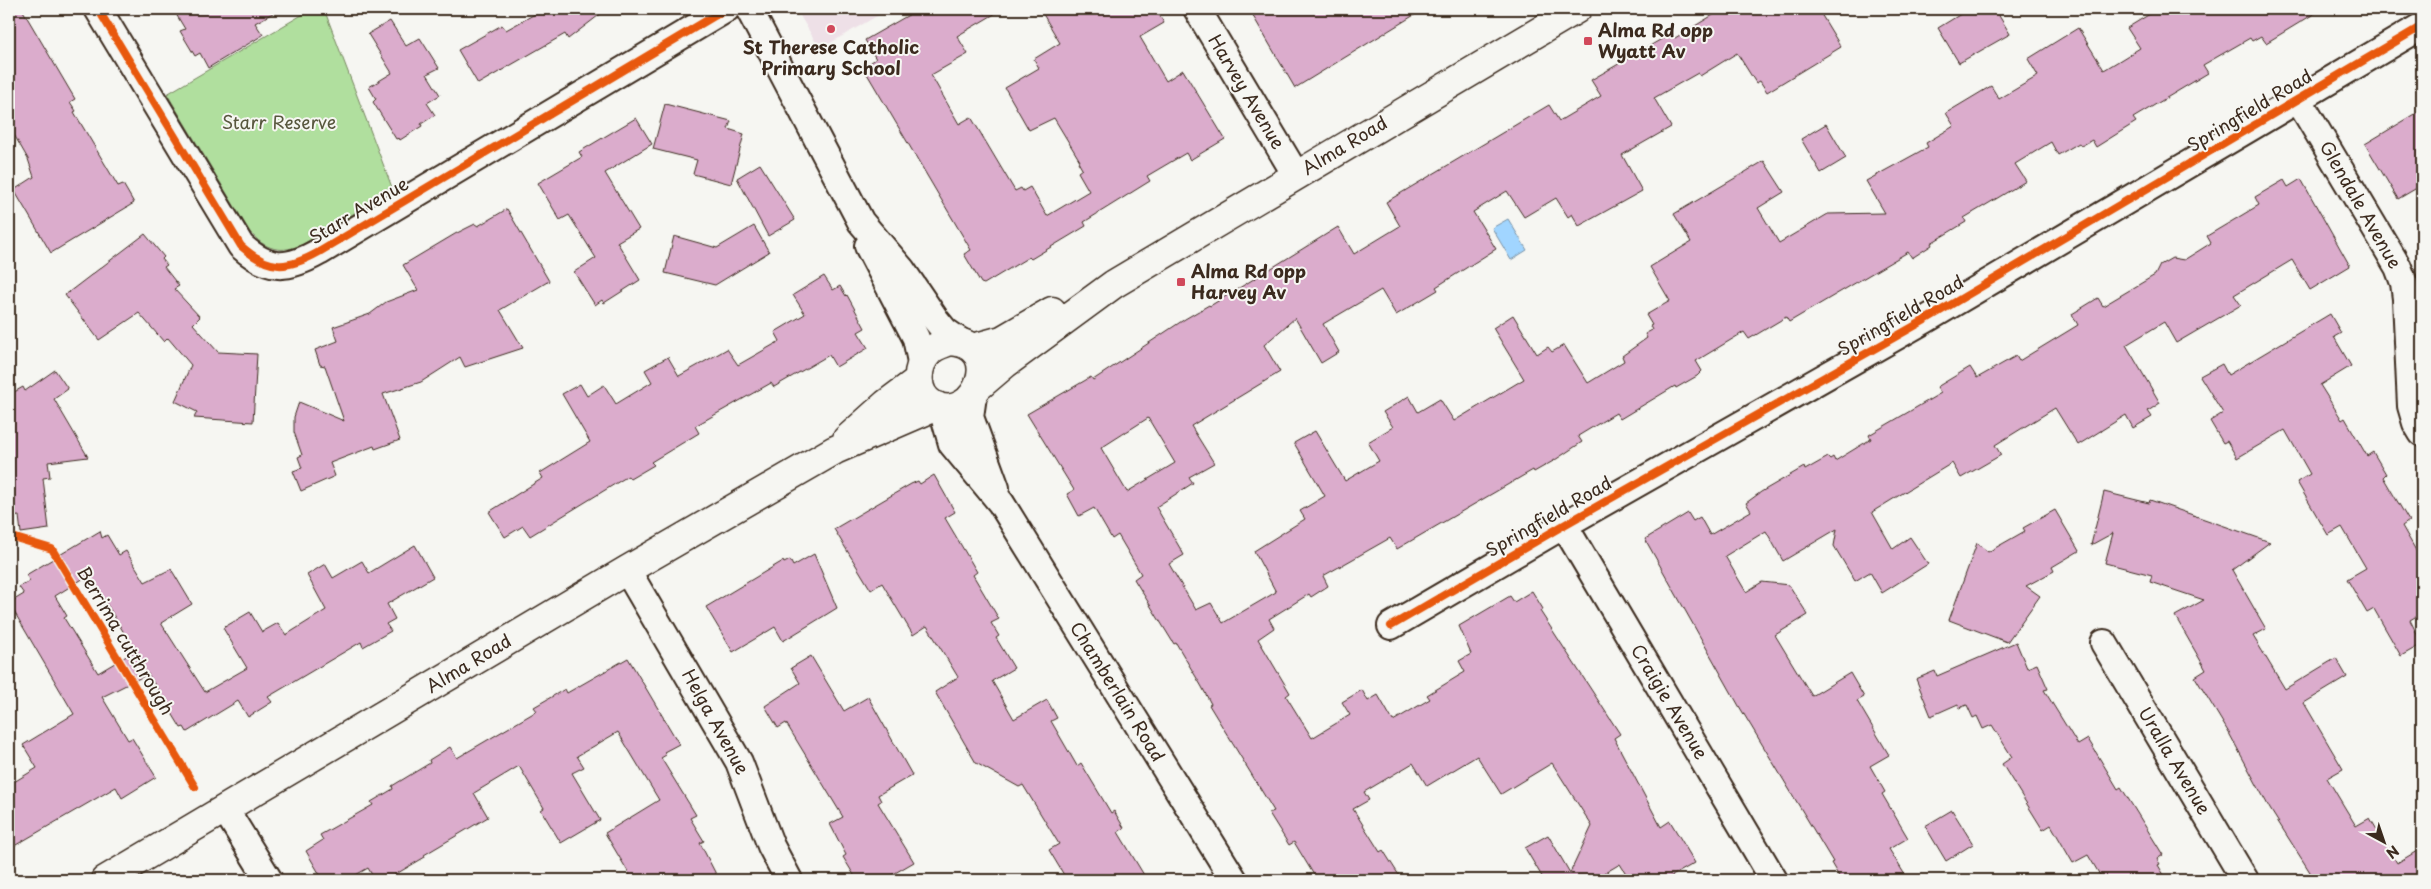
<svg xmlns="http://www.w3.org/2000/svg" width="2431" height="889" font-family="'Playpen Sans',sans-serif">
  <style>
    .built { fill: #eee0e7 }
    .green { fill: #b0df9e; stroke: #76845e }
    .water { fill: #a1d5ff; stroke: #7891a5 }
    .building { fill: #dbaccc; stroke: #3b2a1e; fill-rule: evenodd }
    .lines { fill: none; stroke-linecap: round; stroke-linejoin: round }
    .minor-casing { stroke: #3b2a1e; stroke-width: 30 }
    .major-casing { stroke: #3b2a1e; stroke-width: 31 }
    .minor { stroke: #f6f6f2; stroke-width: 26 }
    .major { stroke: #f6f6f2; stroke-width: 28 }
    .cycleway-casing { stroke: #f6f6f2; stroke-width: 11 }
    .cycleway { stroke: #e8590c; stroke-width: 8 }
    .poi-dot { fill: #d1495b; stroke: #f6f6f2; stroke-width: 2 }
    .labels { text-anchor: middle; stroke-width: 4; stroke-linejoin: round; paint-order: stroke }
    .poi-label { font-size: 18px; font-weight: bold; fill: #3b2a1e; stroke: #f6f6f2; text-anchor: start }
    .street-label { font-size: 18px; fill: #3b2a1e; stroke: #f6f6f2 }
    .park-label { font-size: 18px; fill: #58573e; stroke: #f6f6f2 }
  </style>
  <rect width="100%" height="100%" fill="#f6f6f2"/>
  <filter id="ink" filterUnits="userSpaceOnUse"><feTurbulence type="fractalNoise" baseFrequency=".02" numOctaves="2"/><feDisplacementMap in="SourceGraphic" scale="10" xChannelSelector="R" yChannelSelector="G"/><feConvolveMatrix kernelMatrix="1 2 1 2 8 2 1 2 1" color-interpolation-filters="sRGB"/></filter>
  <g filter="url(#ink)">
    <path class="built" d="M796,9H889L820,49Z"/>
    <path class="green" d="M312,9H324L393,190L303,244C282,254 265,250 250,232L167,94Z"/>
    <path class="water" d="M1508,219L1527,250L1511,260L1492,228Z"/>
    <path class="building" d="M9,9H22L75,99L70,102L76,111L74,112L118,186L123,184L134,203L51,253L14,190L34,177L28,159L9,126Z
      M173,9H280L255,23L263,35L208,68L200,53L195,56L180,31L185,29Z
      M544,9H607L568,39L565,34L478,84L458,50L502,25L506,30Z
      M919,9H1003L957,36L968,54L931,75L959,124L971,117L1015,191L1021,188L1023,191L1030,187L1047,216L1089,191L1078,172L1082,169L1078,162L1080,161L1054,118L1029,130L1005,88L1039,68L1034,59L1060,43L1040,9H1156L1164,23L1140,37L1166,81L1183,70L1225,139L1190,160L1186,153L1147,176L1150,181L1084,222L1086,226L1031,259L1029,257L984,284L981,283L964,254L971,250L863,67L876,59L865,40Z
      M1265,9H1424L1295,88L1253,16Z
      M1723,9H1818L1841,47L1767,92L1760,81L1756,83L1737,53L1700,76L1698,73L1654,98L1671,127L1622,155L1642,191L1579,226L1572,214L1568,217L1556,198L1524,217L1507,191L1473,212L1496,249L1436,287L1438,290L1396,315L1381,290L1323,324L1339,352L1321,363L1295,318L1264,345L1280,372L1191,426L1214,463L1189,477L1193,483L1156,507L1184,555L1169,564L1196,610L1211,603L1223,623L1276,592L1254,551L1305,519L1300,511L1325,496L1294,443L1315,431L1345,481L1379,461L1368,442L1393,427L1383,412L1409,396L1418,412L1440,399L1454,421L1524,379L1493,328L1513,315L1537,354L1548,347L1552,352L1564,345L1588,383L1624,361L1622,356L1647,338L1645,334L1652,330L1650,326L1652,325L1646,315L1670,301L1650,267L1691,242L1674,214L1764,161L1784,192L1758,208L1779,243L1828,214L1885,213L1866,181L1928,147L1926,143L1954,126L1946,113L1991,86L1999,99L2038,76L2028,59L2078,28L2104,70L2140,48L2127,28L2158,9H2322L2266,43L2261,36L2252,41L2250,38L2203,65L2208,73L2133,118L2136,122L2096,147L2092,140L2081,146L2079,143L2058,155L2051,142L2015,164L2026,181L1964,218L1966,222L1931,243L1932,245L1912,258L1908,252L1789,322L1786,317L1749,339L1744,332L1696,361L1702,371L1697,376L1676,388L1675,386L1620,419L1616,413L1578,436L1582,442L1555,460L1534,472L1533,470L1397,549L1390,538L1323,576L1328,586L1311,597L1309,594L1269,619L1274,628L1258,639L1290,693L1286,696L1312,738L1350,715L1342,702L1362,690L1368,701L1378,695L1393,721L1430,699L1427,695L1465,672L1459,661L1471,654L1459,626L1510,596L1514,602L1532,591L1543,609L1540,611L1620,734L1614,738L1661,827L1670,821L1695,863L1665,880H1630L1620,864L1593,880H1544L1525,848L1548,835L1570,873L1592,826L1552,763L1501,794L1477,756L1427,786L1413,763L1364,792L1369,800L1353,809L1380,852L1383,850L1402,880H1317L1294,842L1289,845L1269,813L1274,811L1209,705L1211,704L1202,687L1176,643L1174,644L1134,579L1141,574L1118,535L1112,539L1094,508L1079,516L1067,494L1074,490L1027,414L1091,377L1093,380L1185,319L1209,305L1210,306L1338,227L1354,254L1400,226L1386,202L1549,105L1559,121L1601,96L1591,80L1672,33L1675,38ZM1148,418L1175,463L1127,492L1101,448Z
      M1969,9H1995L2010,34L1959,63L1938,28Z
      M390,21L406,46L420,38L439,68L427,74L440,95L427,103L435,115L421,124L422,126L400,140L399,138L396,139L373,102L376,99L369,87L392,73L368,34Z
      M665,104L731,121L728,129L744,134L731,184L693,174L697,160L653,149Z
      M2422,110V185L2398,199L2365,144Z
      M636,118L652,144L605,173L639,229L617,242L640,280L604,303L602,300L595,305L574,272L596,258L569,215L560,220L538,183L582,157L579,152Z
      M1826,124L1846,158L1821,173L1801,139Z
      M760,164L795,220L768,236L737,178Z
      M2301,179L2350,266L2310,290L2292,260L2234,295L2241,305L2176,343L2164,322L2126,345L2160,403L2148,411L2152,417L2133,428L2126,415L2078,445L2055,408L1995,445L2001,455L1961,478L1952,463L1872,512L1893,549L1910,537L1928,564L1882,593L1870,572L1855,581L1834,546L1837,529L1783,561L1766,531L1725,556L1746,592L1762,582L1789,585L1808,615L1775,635L1812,696L1850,673L1864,697L1857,701L1889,755L1870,766L1885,792L1882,794L1908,838L1889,849L1905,875L1892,880H1841L1831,863L1833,862L1739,706L1645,539L1688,513L1693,521L1700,517L1710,535L1751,511L1746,503L1761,492L1804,467L1805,470L1828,457L1830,459L1833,457L1835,461L1871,439L1869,435L1941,393L1937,387L1970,367L1977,378L2016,356L2019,361L2078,325L2072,314L2098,298L2103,306L2155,275L2160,265L2172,258L2184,260L2211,243L2207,236L2259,205L2255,197L2284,180L2288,187Z
      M507,209L549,281L500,310L523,348L465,367L460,357L421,382L383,394L400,440L375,449L374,446L330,463L335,476L301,491L293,471L302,468L298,457L302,455L294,432V417L299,402L344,421L325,366L320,365L315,350L338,341L333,327L370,314L386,302L418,290L403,265L455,234L475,224L478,226Z
      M754,226L769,252L715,285L665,273L674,236L717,248Z
      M145,234L164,257L162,259L167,265L164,267L179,286L174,289L200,317L193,324L218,352L257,354L253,422L194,418L197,412L175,401L191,365L168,338L164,342L139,313L99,340L65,295Z
      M824,276L833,290L840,286L846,296L847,295L865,328L858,332L868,348L836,367L829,355L774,387L771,383L695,426L699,433L651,462L654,465L630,479L628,476L530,536L523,526L505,537L489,512L543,478L540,473L590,442L562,394L580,384L587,396L604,385L616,404L652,382L645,370L668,357L679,376L727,349L738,365L780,341L775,332L805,314L793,295Z
      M2330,314L2341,333L2334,337L2351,366L2320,385L2342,420L2345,418L2367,456L2373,452L2386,474L2383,477L2409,521L2402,526L2422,561V613L2410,620L2422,644L2401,656L2374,609L2367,613L2347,579L2366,568L2342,527L2328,535L2297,482L2310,474L2285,430L2237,458L2227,441L2223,443L2210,421L2223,413L2200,376L2222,364L2228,375Z
      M55,370L68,389L54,399L88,457L48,462L50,477L43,478L49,529L21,533L19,516L12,517L9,489V395L23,387L25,391Z
      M934,475L955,512L945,518L977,572L973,575L999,619L991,623L999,636L996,638L1014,668L992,681L1014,719L1047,700L1057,718L1051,721L1077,766L1081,763L1111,813L1114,811L1124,828L1118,832L1147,880H1067L1049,850L1059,844L1023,785L1019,787L976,763L935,692L958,677L927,626L913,635L882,583L871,590L834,529L911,484L918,481L920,484Z
      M2104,492L2149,503L2150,500L2270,542L2232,570L2266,629L2253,636L2285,689L2336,658L2347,677L2304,703L2343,769L2327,778L2356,826L2370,818L2397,863L2422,848V880H2315L2270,809L2229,733L2195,677L2206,670L2175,616L2204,600L2150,582L2152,575L2105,563L2113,533L2091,545Z
      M2055,510L2079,551L2052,567L2054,571L2026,586L2040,596L2007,642L1949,620L1977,543L1988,552L2025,531L2023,528Z
      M100,531L102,538L107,535L119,555L126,551L145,582L171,569L192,604L161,623L205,692L247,668L223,628L250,612L262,632L278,623L286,635L326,610L307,575L325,564L333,578L362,561L369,573L415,545L433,577L387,604L395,619L386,624L391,631L363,647L361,642L268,697L272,702L248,717L238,701L187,732L184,727L181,728L148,674L102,697L128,740L132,738L156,777L122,798L116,787L9,849V785L37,768L23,745L74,714L9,603L24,594L19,587L30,581L26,575ZM89,575L135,651L98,673L64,618L67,616L55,596Z
      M814,554L837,608L783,641L775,627L733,652L706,607L783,561L784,563L790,560L793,566Z
      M2016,642L2027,668L2037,664L2048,689L2044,690L2078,745L2088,739L2118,789L2121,787L2163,855L2157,859L2160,864L2158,865L2167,880H2103L2088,855L2073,863L2051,825L2043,830L2002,764L2012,757L1992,725L1983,729L1977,716L1973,718L1967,705L1959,708L1958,704L1931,716L1916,679L1935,671L1937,676Z
      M811,656L844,711L868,697L912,775L878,795L881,801L878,803L914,862L883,880H857L843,857L846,855L830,824L843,817L786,723L778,728L765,706L800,683L791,668Z
      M628,658L679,744L664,752L666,755L661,758L696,815L690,818L704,841L700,843L719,880H633L605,833L659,800L618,732L577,756L584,767L572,773L600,820L561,843L541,810L544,808L519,766L474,793L488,817L424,855L425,857L386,880H375L368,868L347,880H323L306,851L323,840L320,835L373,805L371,802L393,789L392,786L430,763L429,760L450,747L457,758L537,711L534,707L565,689L567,693Z
      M1952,810L1973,844L1946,861L1925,826Z"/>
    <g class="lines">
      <defs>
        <path id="minor" d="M98,9L241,246C269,271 287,270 319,252L726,9
          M749,9L861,222L902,270L936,320L945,331L961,342
          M1197,9L1296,175
          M2298,99L2398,267L2404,283L2406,299L2411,406L2416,423L2422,433
          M868,246L916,338L921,362
          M973,396L970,417L996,488
          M942,409L952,444L1001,503L1234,880
          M1564,525L1774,880
          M627,570L739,762L771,846L789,880
          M1391,626L1564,525L1925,320L2422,26
          M2104,643L2245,880
          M225,809L269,880"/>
        <path id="major" d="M950,341C1008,344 976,426 934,405C914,395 915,366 929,352C934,346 943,344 950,341Z
          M973,348L1002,340L1052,311
          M978,387L1005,364L1114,284L1577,9
          M847,439L886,404L918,380
          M105,880L627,570L835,450L937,406"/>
      </defs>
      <use href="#minor" class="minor-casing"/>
      <use href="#major" class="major-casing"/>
      <use href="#minor" class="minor"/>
      <use href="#major" class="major"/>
      <defs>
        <path id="cycleway" d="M98,9L241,246C269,271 287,270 319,252L726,9
          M9,536L52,549L195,787
          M1391,626L1564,525L1925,320L2422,26"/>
      </defs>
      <use href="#cycleway" class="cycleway-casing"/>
      <use href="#cycleway" class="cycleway"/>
    </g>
  </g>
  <g class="poi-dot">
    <circle cx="831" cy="29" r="5"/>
    <rect x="1583" y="36" width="10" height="10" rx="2.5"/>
    <rect x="1176" y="277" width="10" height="10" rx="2.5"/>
  </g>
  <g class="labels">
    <g class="poi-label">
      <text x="1598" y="37">Alma Rd opp<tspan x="1598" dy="21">Wyatt Av</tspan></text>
      <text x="831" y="54" text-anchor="middle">St Therese Catholic<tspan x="831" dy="21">Primary School</tspan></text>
      <text x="1191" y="278">Alma Rd opp<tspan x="1191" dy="21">Harvey Av</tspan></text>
    </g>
    <g class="street-label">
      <text transform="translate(1246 92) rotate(59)" y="6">Harvey Avenue</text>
      <text transform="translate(2250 111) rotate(-31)" y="6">Springfield Road</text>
      <text transform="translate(1345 146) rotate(-31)" y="6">Alma Road</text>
      <text transform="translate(2360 205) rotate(60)" y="6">Glendale Avenue</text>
      <text transform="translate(359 211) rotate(-31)" y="6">Starr Avenue</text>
      <text transform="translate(1901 316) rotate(-30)" y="6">Springfield Road</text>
      <text transform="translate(1549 517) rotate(-30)" y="6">Springfield Road</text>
      <text transform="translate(125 641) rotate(59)" y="6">Berrima cutthrough</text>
      <text transform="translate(469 664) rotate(-31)" y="6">Alma Road</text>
      <text transform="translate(1117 692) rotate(58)" y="6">Chamberlain Road</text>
      <text transform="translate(1669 702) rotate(59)" y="6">Craigie Avenue</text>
      <text transform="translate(715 722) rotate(61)" y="6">Helga Avenue</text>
      <text transform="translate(2174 761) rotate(59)" y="6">Uralla Avenue</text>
    </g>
    <g class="park-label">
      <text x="279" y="129">Starr Reserve</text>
    </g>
  </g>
  <rect width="2431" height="889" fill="none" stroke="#f6f6f2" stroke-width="30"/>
  <rect x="15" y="15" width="2401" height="859" fill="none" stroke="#3b2a1e" stroke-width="2" filter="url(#ink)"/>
  <g transform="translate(2384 842) rotate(140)" stroke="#f6f6f2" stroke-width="4" paint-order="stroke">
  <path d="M0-4L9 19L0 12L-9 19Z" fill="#3b2a1e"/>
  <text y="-8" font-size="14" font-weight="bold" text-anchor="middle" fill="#3b2a1e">N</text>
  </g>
</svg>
